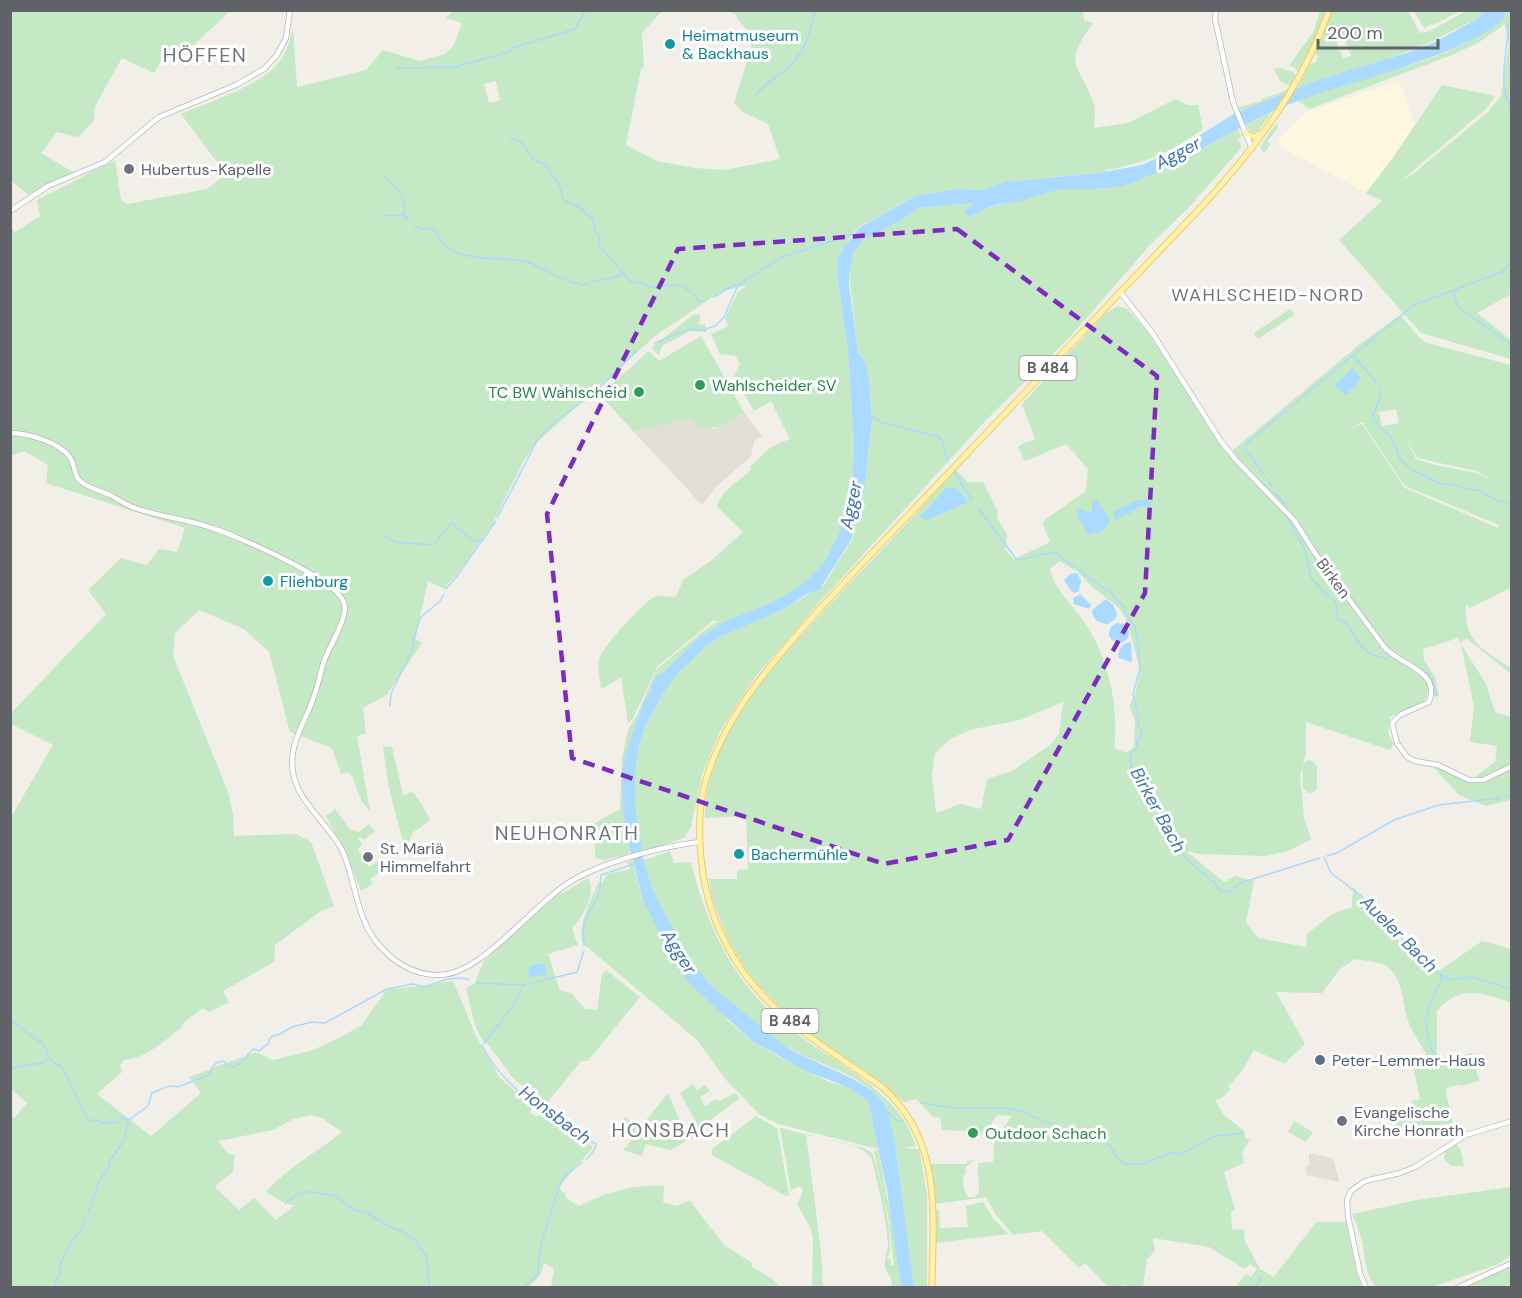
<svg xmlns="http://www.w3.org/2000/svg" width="1522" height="1298" font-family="'DM Sans',sans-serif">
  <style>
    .commercial { fill: #fef7e0 }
    .education { fill: #e1ded6 }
    .green { fill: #c5e8c5; fill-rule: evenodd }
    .water { fill: #aadaff }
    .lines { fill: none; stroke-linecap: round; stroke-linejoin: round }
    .stream { stroke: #aadaff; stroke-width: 1.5 }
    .tertiary-casing { stroke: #b5b8bc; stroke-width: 6 }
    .primary-casing { stroke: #f2c960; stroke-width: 7 }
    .tertiary { stroke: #fff; stroke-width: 4.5 }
    .primary { stroke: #fff2af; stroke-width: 5 }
    .marked { fill: none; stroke: #7b2cbf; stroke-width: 4.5; stroke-dasharray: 12 8; stroke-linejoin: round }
    .culture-dot { fill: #0f9aa8; stroke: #fff; stroke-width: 2 }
    .worship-dot { fill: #6b7280; stroke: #fff; stroke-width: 2 }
    .leisure-dot { fill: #2e9e5b; stroke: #fff; stroke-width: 2 }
    .service-dot { fill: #5c6f8a; stroke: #fff; stroke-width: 2 }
    .labels { text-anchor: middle; stroke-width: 6; stroke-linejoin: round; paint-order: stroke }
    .shield { fill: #fff; stroke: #8f9295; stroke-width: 1.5 }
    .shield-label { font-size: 15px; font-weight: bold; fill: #5f6368 }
    .culture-label { font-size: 16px; fill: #0d838f; stroke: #fff; text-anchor: start }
    .worship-label { font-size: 16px; fill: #5b616d; stroke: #fff; text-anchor: start }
    .leisure-label { font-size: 16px; fill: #27864d; stroke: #fff; text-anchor: start }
    .street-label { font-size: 16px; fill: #5f6368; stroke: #fff }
    .service-label { font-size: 16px; fill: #4e5e75; stroke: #fff; text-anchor: start }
    .water-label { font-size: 18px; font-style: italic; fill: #4174aa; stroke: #fff }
    .neighbourhood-label { font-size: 18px; letter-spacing: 1.5px; fill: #70757a; stroke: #fff }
    .quarter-label { font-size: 20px; letter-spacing: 1.5px; fill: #70757a; stroke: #fff }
  </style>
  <rect width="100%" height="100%" fill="#f1efe8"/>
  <path class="commercial" d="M1399,80L1415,124L1392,159L1366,193L1277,145L1280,138L1305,113Z"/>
  <path class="education" d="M744,412L762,436L754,442L751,456L716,487L702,505L634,432L690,418L714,429Z
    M1309,1153L1331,1158L1334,1161L1339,1182L1307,1175L1305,1167L1309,1165Z"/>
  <path class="green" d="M11,11H230L195,44L166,52L154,73L122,58L95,106L93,122L78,137L57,132L41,153L75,173L29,195L11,181Z
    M453,11H665H662L642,33L644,66L641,69L626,145L657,161L695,168L724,170L780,159L768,124L743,112L734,103C740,81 749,60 753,37L737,18V15L729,11H1083L1084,20L1093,23C1061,67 1080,63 1094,104C1096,111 1094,121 1094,128L1128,123L1175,99L1188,105H1198L1203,129C1170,153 1146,163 1106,170V172L1005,182L983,190L957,189L915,196L859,227L851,235L838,259L837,274L848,351L854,444L852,485L843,525L824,563L809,578L794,590L766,605L728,620L699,637L664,672L655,677L651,685L650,693L644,701L627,749L622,789L623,814L630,850L628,854L605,860L595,858V823L620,809L622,759L628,729L636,717L657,669L706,629L717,622L714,620L657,667L633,719L628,723L621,677L604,688H601C600,679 597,667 599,659C602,648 645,599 657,596C662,595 670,597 676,597L683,580L712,560L743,532L717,507C720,492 740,480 751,470L750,467L771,447L790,439L771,401L754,411L734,376L740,364L736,356L720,354L711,334L728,326L725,318L737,293L747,285L720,292L655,336L535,444L522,464L492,525L464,565V568L461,569L447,585V590L428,581L415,639L422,643L387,695L363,708L366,733L357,736L370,811L362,802L352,776L349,772L341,774L332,748L290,732L269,652L244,629L199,610L175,633L173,656L228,792L233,814L234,836L296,834L311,842L334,906L321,911L275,945L274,962L223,991L229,1002L209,1012L203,1008L183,1023L181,1028C165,1040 145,1059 124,1060L120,1066L122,1072L97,1094L151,1136L201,1093L189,1077L256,1052L273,1060L313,1050L339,1038L362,1025L387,989L414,987L453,981L476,1036L500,1078L532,1106L530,1113L537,1117L543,1112L593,1147C582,1162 568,1173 559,1189L565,1193L566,1198L579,1206C609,1192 630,1184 664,1186L663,1202L676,1206L690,1201L724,1245L752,1263V1267L774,1280L780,1287H551L554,1269L544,1263L540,1275L528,1288L11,1287V1117H15L27,1103L11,1089V817L53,745L11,724V713L106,614L88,590L121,558L147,565L159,549L177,552L185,528L46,483L48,465L24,451L11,456L10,228L15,232L40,216L37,200L115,160L121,200L127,204L207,189L226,174L181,114C210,101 265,86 282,58C288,49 290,38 293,28L297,87L366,70L383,50L420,61L445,54L454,45L462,23L446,18ZM496,81L500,100L489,103L484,84ZM311,1115L322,1118L342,1132C316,1153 288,1167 266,1192L281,1201L294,1206L276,1220L254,1198L239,1210L218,1190L215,1186L233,1172L235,1155L228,1154L218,1141L273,1130L293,1119Z
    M1320,11H1326L1321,26L1298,72L1295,67L1289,66L1314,31Z
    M1331,11H1408L1420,33L1430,31L1466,11H1491C1483,11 1481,17 1475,20C1464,24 1457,29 1446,34C1399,60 1346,68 1297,89L1310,64L1316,62L1318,56L1315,52ZM1339,36H1344L1351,56L1343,58L1335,38Z
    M1414,11H1460L1433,25L1431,24L1424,28Z
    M1506,11H1511V294L1477,313L1511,340V359L1421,333L1339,240L1382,201L1366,193L1392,159L1442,85L1495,96L1487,108L1402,180L1413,174L1489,111L1501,96L1509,44L1505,24L1478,43L1452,55L1309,109L1298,101C1366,72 1450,67 1506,14Z
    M1280,68L1294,72L1295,75L1290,86L1280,81L1274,69Z
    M1290,87L1286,94L1240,112L1238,107L1259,102L1264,98L1282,92Z
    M1272,112L1258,131L1251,132L1246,125Z
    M1276,124L1278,127L1267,142L1270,144L1267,150L1263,153L1260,147Z
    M1238,129L1241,137L1237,140L1240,142L1241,148L1191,205L1150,245L1071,336L987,419L819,603L755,677L719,733L702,775L691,827L684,838L642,852L635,804V772L639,746L646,725L662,695L677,674L705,647L720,637L782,610L823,586L852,540L864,492L872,421L869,380L862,356L858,351L849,273L854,252L859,245L864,239L899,222L918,208L972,203L969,217L995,205L1019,201L1043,192L1063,189L1183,160Z
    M1117,306L1126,308L1147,331L1222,446L1294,517L1232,451L1360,344L1400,315L1421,339L1427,343L1511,365L1512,486L1510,488L1511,487V589H1508L1469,608L1466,604C1463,641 1483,650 1511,668V674L1466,638L1460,643L1458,638L1423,649L1424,660L1435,677L1439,696L1435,697L1428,688C1430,706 1403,711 1390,717L1388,733L1394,744L1390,750L1306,722V753L1300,775L1304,818L1311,839L1288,851L1266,856L1200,854L1186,851L1224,882L1236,876L1254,881L1246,922L1258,938L1306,947L1307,934L1332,914L1352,907L1353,886C1369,908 1414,966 1439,971L1482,941L1511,949V1003C1482,992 1459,985 1437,1011V1061L1472,1053L1479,1081L1460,1086L1459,1084L1445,1089L1453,1123L1395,1133C1393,1118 1400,1114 1414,1111L1412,1101L1420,1099L1413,1067L1431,1062C1424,1050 1416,1038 1410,1026C1402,1008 1405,984 1390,969C1381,961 1366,961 1355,959L1341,968L1322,993L1276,992L1305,1044C1298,1052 1290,1056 1285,1064L1254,1050L1242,1071L1228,1087L1231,1089L1223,1097L1215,1100L1223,1114L1244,1131L1246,1139L1250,1140L1242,1152L1244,1163L1224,1172L1235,1210L1231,1211L1232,1230L1244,1229L1245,1241L1260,1269L1274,1277L1316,1222H1346L1357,1275L1362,1287H1235L1246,1274L1251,1277L1257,1269L1250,1264L1245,1269L1209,1247L1153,1238L1155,1251L1147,1259L1143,1287H1126L1125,1282L1124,1287H1108L1085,1263L1079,1268L1042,1231L1013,1235L996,1215L986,1197L935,1204L931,1164H967V1161L974,1160L965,1168L966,1172C961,1178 963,1191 968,1197H975L979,1193L978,1163L993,1162L995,1139L1012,1116L997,1115C989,1128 985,1136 970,1136L969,1131L942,1130L940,1117H933L916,1099L904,1102C837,1045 758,1013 723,927C717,911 710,897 709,879H737V870L748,869L746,816L705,818C704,729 794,644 850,583C886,546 921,508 956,470L968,482H983L998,512L997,518L1007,534L1005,550L1014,559L1050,542L1042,522L1086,491L1088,469L1066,444L1025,461L1018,447L1020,445L1035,439L1022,404L1104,315ZM1396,409L1399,423L1382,426L1379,412ZM1362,422L1405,486L1499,525L1498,528L1405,488L1362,424L1349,429ZM1403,432L1417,458L1476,471L1495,481L1476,473L1435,465L1416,459ZM1059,561L1078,572L1090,585L1119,608L1127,621L1140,670L1135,695L1129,706L1135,720L1134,747L1126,753L1114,748C1120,707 1107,652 1082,619C1072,605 1053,587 1050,569ZM1063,702L1059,734L1050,745L1012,771L987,779L981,809L960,804L936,813L932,776L935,753L949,740L969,730L1020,720Z
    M1290,309L1295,314L1258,339L1254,333Z
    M694,314L700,315L699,325L705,324L707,332L690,331L662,346L659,355L651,348Z
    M701,336L744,412C725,424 721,430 698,427L690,418L634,432L600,395L649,351L659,361Z
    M1461,644L1486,684L1495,712L1511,717V800L1486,806L1459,795L1434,768H1443L1468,782L1495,762L1497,746L1470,742L1474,707Z
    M383,746L392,747L403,795L412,792C421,801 425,809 430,821L413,832L408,844L403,842L388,784Z
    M1307,760L1314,762L1317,767V789L1314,792L1308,793L1303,788L1302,766Z
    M335,809L351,831L354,830L359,832L369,824L375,831L364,840L360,837L358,839L362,843L358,850L369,867L378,861L384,870L370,879L373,884L361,891L348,858L326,816Z
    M670,851L674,863L691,862C707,926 733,982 785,1025C821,1054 886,1086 907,1125C911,1132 913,1140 916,1146L902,1148L919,1149L927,1195V1287H914L895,1143C892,1131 878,1096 870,1089C845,1068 804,1060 776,1040C754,1023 728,1004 709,984C678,950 658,906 644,863L643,858L645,860Z
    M632,861L643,900L728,1021L752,1041L779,1057L827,1081L847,1087L868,1101L878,1149L778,1124L759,1114L727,1081L696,1039L586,946H583C577,924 590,903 598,883H602L608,874L630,869L627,862Z
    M586,879H589C596,892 583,918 573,927V932L578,945L548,954L560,991L571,993L585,1009L597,1010L602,974L606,970L640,997L588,1061H581L546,1104L513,1078L487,1043L485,1045L475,1026L466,988L475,983L484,960L541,908L558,894L563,893Z
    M693,1084L697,1090L705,1085L710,1091L700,1097L705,1106L716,1099L720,1101L735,1093L740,1098L710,1120L712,1124L692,1139L688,1131L697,1124L680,1093Z
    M668,1093L688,1140L671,1150L646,1144L642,1156L623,1150L634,1137L618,1126L625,1117L640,1128Z
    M756,1116L777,1128L789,1195L786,1196L712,1155L711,1152L712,1149Z
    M1294,1121L1313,1132L1306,1142L1288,1132Z
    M780,1128L864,1148L872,1153C879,1167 892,1234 890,1250C890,1254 888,1256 887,1258L891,1260V1265H894L888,1216L874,1151L878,1150L894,1233L901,1287H892C892,1274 886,1275 885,1266C884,1258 888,1251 888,1243C886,1215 878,1187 872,1159C863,1143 824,1139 806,1135L821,1252L823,1287H812L813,1239L811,1229L797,1204L803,1191L800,1186L791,1190Z
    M1456,1143L1461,1151L1464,1166H1451L1444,1159L1445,1151Z
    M1511,1187V1256L1496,1265L1432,1287H1376C1364,1273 1365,1254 1361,1237C1359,1229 1355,1222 1352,1214L1417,1200Z
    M983,1202L993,1218L1008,1234L936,1243L934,1209L939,1210L940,1228L968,1227L966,1206Z
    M1511,1266V1287H1467Z"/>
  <path class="water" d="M1486,11H1506C1504,34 1411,65 1389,72C1347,85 1304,96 1265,115C1220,137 1178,166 1131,183C1110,191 1086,188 1064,189C1048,191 1035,197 1020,201C1013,203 1005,203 998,204C988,207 978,213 969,217L964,211L972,205V203L918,208L899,222L864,239L854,252L849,273V285L858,351L865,362L869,380L872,421L864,492L851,540L819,590L807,594L782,610L720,637L705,647L677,674L662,695L646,725L639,746L635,772V804L644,863L654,892L686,954L709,984L776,1039L791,1050L853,1079L871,1090L883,1102L888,1112L895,1143L914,1287H901L887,1190L868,1101L847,1087L806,1071L752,1041L692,986L676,965L643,900L628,842L623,814L622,789L623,768L627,749L644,701L650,693L651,685L655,677L664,672L699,637L728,620L766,605L794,590L809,578L824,563L843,525L852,485L854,444L848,351L837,274L838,259L844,247L859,228L915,196L957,189L983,190L1005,182L1098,173L1142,165L1181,147L1232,115L1315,81L1409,52L1437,41L1475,20Z
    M1353,368L1361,379L1346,395L1334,385Z
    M947,487L958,489L968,502L927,520L920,517Z
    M1146,499L1152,504L1150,506L1138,507L1136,511L1132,510V513L1119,517L1116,522L1113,511C1125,508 1133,500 1146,499Z
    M1097,500L1109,518L1110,523L1102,531L1088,535L1077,515L1078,510L1081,509L1088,514L1092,512L1093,502Z
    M1075,573L1078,574L1081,581L1079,591L1074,593L1071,591L1064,580L1070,574Z
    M1080,594L1091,605L1089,609L1074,604L1073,598Z
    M1106,599L1113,605L1117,614L1115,619L1108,624C1098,623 1093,620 1092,610Z
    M1109 633a10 10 0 1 1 20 0a10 10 0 1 1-20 0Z
    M1131,642L1132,662H1131L1119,658C1117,650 1122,643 1131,642Z
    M543,963L545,964L547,974L528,978L530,966Z"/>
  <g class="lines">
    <path class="stream" d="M1508,25C1508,57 1496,80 1512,110
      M396,68L456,67L511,51L512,48L575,29L586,10
      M756,95C763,85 774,79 784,71C804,56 810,34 815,10
      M509,138L521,142L534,160L546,165L560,187L563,200L581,208L589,217L593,218L596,232L600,235L598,244L631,282L642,283L650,287C670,284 686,281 699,301L703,302
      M386,178C398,189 407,199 404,215L409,221
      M381,216L404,215
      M413,226L424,229L432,228C437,233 442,244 446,246C469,263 496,256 523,261C539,264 551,275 566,280C572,283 578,283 584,285C594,278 609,281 622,274
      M1453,291L1458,307L1512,345
      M714,297L730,287L737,285
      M655,343L689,329L703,330L715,326L724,317L738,285L782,257L854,234
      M1355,354L1357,360L1376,382
      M1379,389L1380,397L1373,416L1377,425L1392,438L1400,459L1411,469L1441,484H1450L1469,489L1478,490L1498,501L1512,503
      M871,416L881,422L939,437L943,443L948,461
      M955,474L972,500
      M1265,476L1246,450V444L1414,305L1502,272L1512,261
      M1268,479L1272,487
      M1275,493L1284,503
      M978,508L1017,560L1043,554L1055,553L1111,593L1126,609V615L1135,626L1137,637L1140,667L1133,694L1138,717V725L1142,732V737L1138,739L1137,747L1130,756L1132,770L1143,782L1161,808L1163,815L1173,830L1177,846L1186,859L1215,883L1221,891L1229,892L1240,883L1320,858
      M1285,514L1305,549L1311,578L1328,596L1334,600L1337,607L1338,619C1359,625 1350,654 1388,659
      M497,518L538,439L548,428L597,390L637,351
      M386,537L395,542L433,545L451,524H455L456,527L474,541L484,540
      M464,566L496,521
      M447,588L462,570
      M1400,656L1430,675
      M1432,678L1436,695
      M390,706L391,694L410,654L420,618L440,601L444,594
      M1505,796L1512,794
      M1327,856L1337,853L1394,820L1439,805L1500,798
      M1324,857L1331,873L1372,904L1403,940L1440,974L1442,981L1436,988C1436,998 1432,998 1429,1006C1428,1012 1428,1015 1425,1020L1431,1048L1437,1057
      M585,945C578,921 594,911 600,889C601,885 600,880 601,875L634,864
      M1440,974L1450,980L1471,977L1512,989
      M477,983L524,985
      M10,1019L38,1041L41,1042L45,1047L49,1059L63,1068L88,1120L92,1121L95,1119L102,1123L118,1122L121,1117L129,1120L148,1106L152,1093C162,1089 169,1084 178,1087L209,1075C212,1067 214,1062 224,1061L228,1066L234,1067L247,1058L248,1054L254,1049L259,1051L268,1044L271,1037L280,1034L292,1027L312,1022L325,1023L387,989L413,984L425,987L447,979L463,978L469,980
      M484,1043L513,1006L524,985L577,972L584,951
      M482,1045C504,1091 555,1118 596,1144L595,1149L587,1159
      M10,1068L42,1063L47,1060
      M922,1103C933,1105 944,1107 955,1108C973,1109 993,1106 1012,1109C1028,1112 1075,1134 1088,1144L1099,1136L1105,1139L1120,1161L1126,1164H1143L1170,1153L1180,1154L1187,1151L1215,1136L1243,1133
      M887,1112L899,1122L902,1121
      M285,1204L300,1192H314L335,1196L354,1210L368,1213L388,1226L404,1232L415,1240L427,1257L429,1288
      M88,1213L100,1180L109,1166V1162L123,1142L129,1120
      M53,1288L60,1273L61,1263L69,1246L78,1233L81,1231L86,1220
      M523,1288L537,1275L538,1270L541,1244L561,1181L568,1173L582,1163
      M1255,1288L1261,1278"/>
    <defs>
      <path id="tertiary" d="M1216,10L1215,19L1233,102L1252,149
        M10,211L48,186L105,162L159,117L236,85L264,69L277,55L286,38L290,10
        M1120,292L1153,334L1220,440L1236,460L1294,520L1315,553L1385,648C1401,665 1441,671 1429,702L1400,715L1392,723L1397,743L1407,757L1415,761L1438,765L1469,780H1483L1512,766
        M10,433C28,433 62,443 71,459C75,466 74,474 79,480C87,488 100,490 110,495C118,499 126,505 135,508C160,517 187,519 212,528C237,536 337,579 344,603C349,616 329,647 324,661C320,673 318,687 313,699C307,718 296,732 293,752C286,796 324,816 342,850C352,871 354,894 362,915C373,947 402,974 437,975C482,977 534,901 575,879C607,861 663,846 700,842
        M1366,1288L1360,1273L1348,1216L1347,1200L1351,1191L1365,1181L1400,1173L1415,1167L1466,1135L1512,1121
        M1457,1288L1512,1263"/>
      <path id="primary" d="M1245,133L1254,137L1263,132
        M932,1288C933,1214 943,1140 882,1087C843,1059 800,1034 767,1000C736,969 714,928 705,885C699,853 697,819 704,787C721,719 770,665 815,614C850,576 886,538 922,501C1017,402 1110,302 1204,204C1257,146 1303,85 1329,10"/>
    </defs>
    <use href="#tertiary" class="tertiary-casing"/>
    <use href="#primary" class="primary-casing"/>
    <use href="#tertiary" class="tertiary"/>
    <use href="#primary" class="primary"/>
  </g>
  <path class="marked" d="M957,229L1157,376L1145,593L1008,840L884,864L572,758L547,514L678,249Z"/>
  <g class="culture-dot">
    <circle cx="670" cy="44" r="6"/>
    <circle cx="268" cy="581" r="6"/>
    <circle cx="739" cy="854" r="6"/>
  </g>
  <g class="worship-dot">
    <circle cx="129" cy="169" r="6"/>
    <circle cx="368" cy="857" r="6"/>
    <circle cx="1342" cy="1121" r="6"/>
  </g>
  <g class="leisure-dot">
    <circle cx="700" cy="385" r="6"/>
    <circle cx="639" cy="392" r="6"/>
    <circle cx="973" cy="1133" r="6"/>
  </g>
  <circle class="service-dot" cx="1320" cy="1060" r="6"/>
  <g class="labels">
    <g class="shield">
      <rect x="1019.5" y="356" width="57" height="24" rx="4.5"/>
      <rect x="761.5" y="1009" width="57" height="24" rx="4.5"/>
    </g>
    <g class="shield-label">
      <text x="1048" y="373">B 484</text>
      <text x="790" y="1026">B 484</text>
    </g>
    <g class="culture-label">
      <text x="682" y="41">Heimatmuseum<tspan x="682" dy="18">&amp; Backhaus</tspan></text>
      <text x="280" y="587">Fliehburg</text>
      <text x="751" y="860">Bachermühle</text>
    </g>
    <g class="worship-label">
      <text x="141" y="175">Hubertus-Kapelle</text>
      <text x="380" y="854">St. Mariä<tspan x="380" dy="18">Himmelfahrt</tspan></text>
      <text x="1354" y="1118">Evangelische<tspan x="1354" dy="18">Kirche Honrath</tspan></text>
    </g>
    <g class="leisure-label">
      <text x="712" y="391">Wahlscheider SV</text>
      <text x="627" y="398" text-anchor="end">TC BW Wahlscheid</text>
      <text x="985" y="1139">Outdoor Schach</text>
    </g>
    <g class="street-label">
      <text transform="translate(1334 578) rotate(54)" y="6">Birken</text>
    </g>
    <g class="service-label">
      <text x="1332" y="1066">Peter-Lemmer-Haus</text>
    </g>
    <g class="water-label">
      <text transform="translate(1178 153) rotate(-28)" y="6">Agger</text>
      <text transform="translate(851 505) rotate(-78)" y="6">Agger</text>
      <text transform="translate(1158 810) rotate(61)" y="6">Birker Bach</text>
      <text transform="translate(1399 934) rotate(45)" y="6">Aueler Bach</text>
      <text transform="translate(679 952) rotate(58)" y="6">Agger</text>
      <text transform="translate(555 1115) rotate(37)" y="6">Honsbach</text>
    </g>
    <g class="neighbourhood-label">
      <text x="1268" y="301">WAHLSCHEID-NORD</text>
    </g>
    <g class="quarter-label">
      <text x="205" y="62">HÖFFEN</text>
      <text x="567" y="840">NEUHONRATH</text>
      <text x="671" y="1137">HONSBACH</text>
    </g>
  </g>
  <rect width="1522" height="1298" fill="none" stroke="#5f6368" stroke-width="24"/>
  <path d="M1318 39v9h120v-9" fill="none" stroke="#5f6368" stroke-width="3"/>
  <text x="1327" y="39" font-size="18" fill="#5f6368" stroke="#ffffff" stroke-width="4.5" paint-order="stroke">200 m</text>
</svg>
